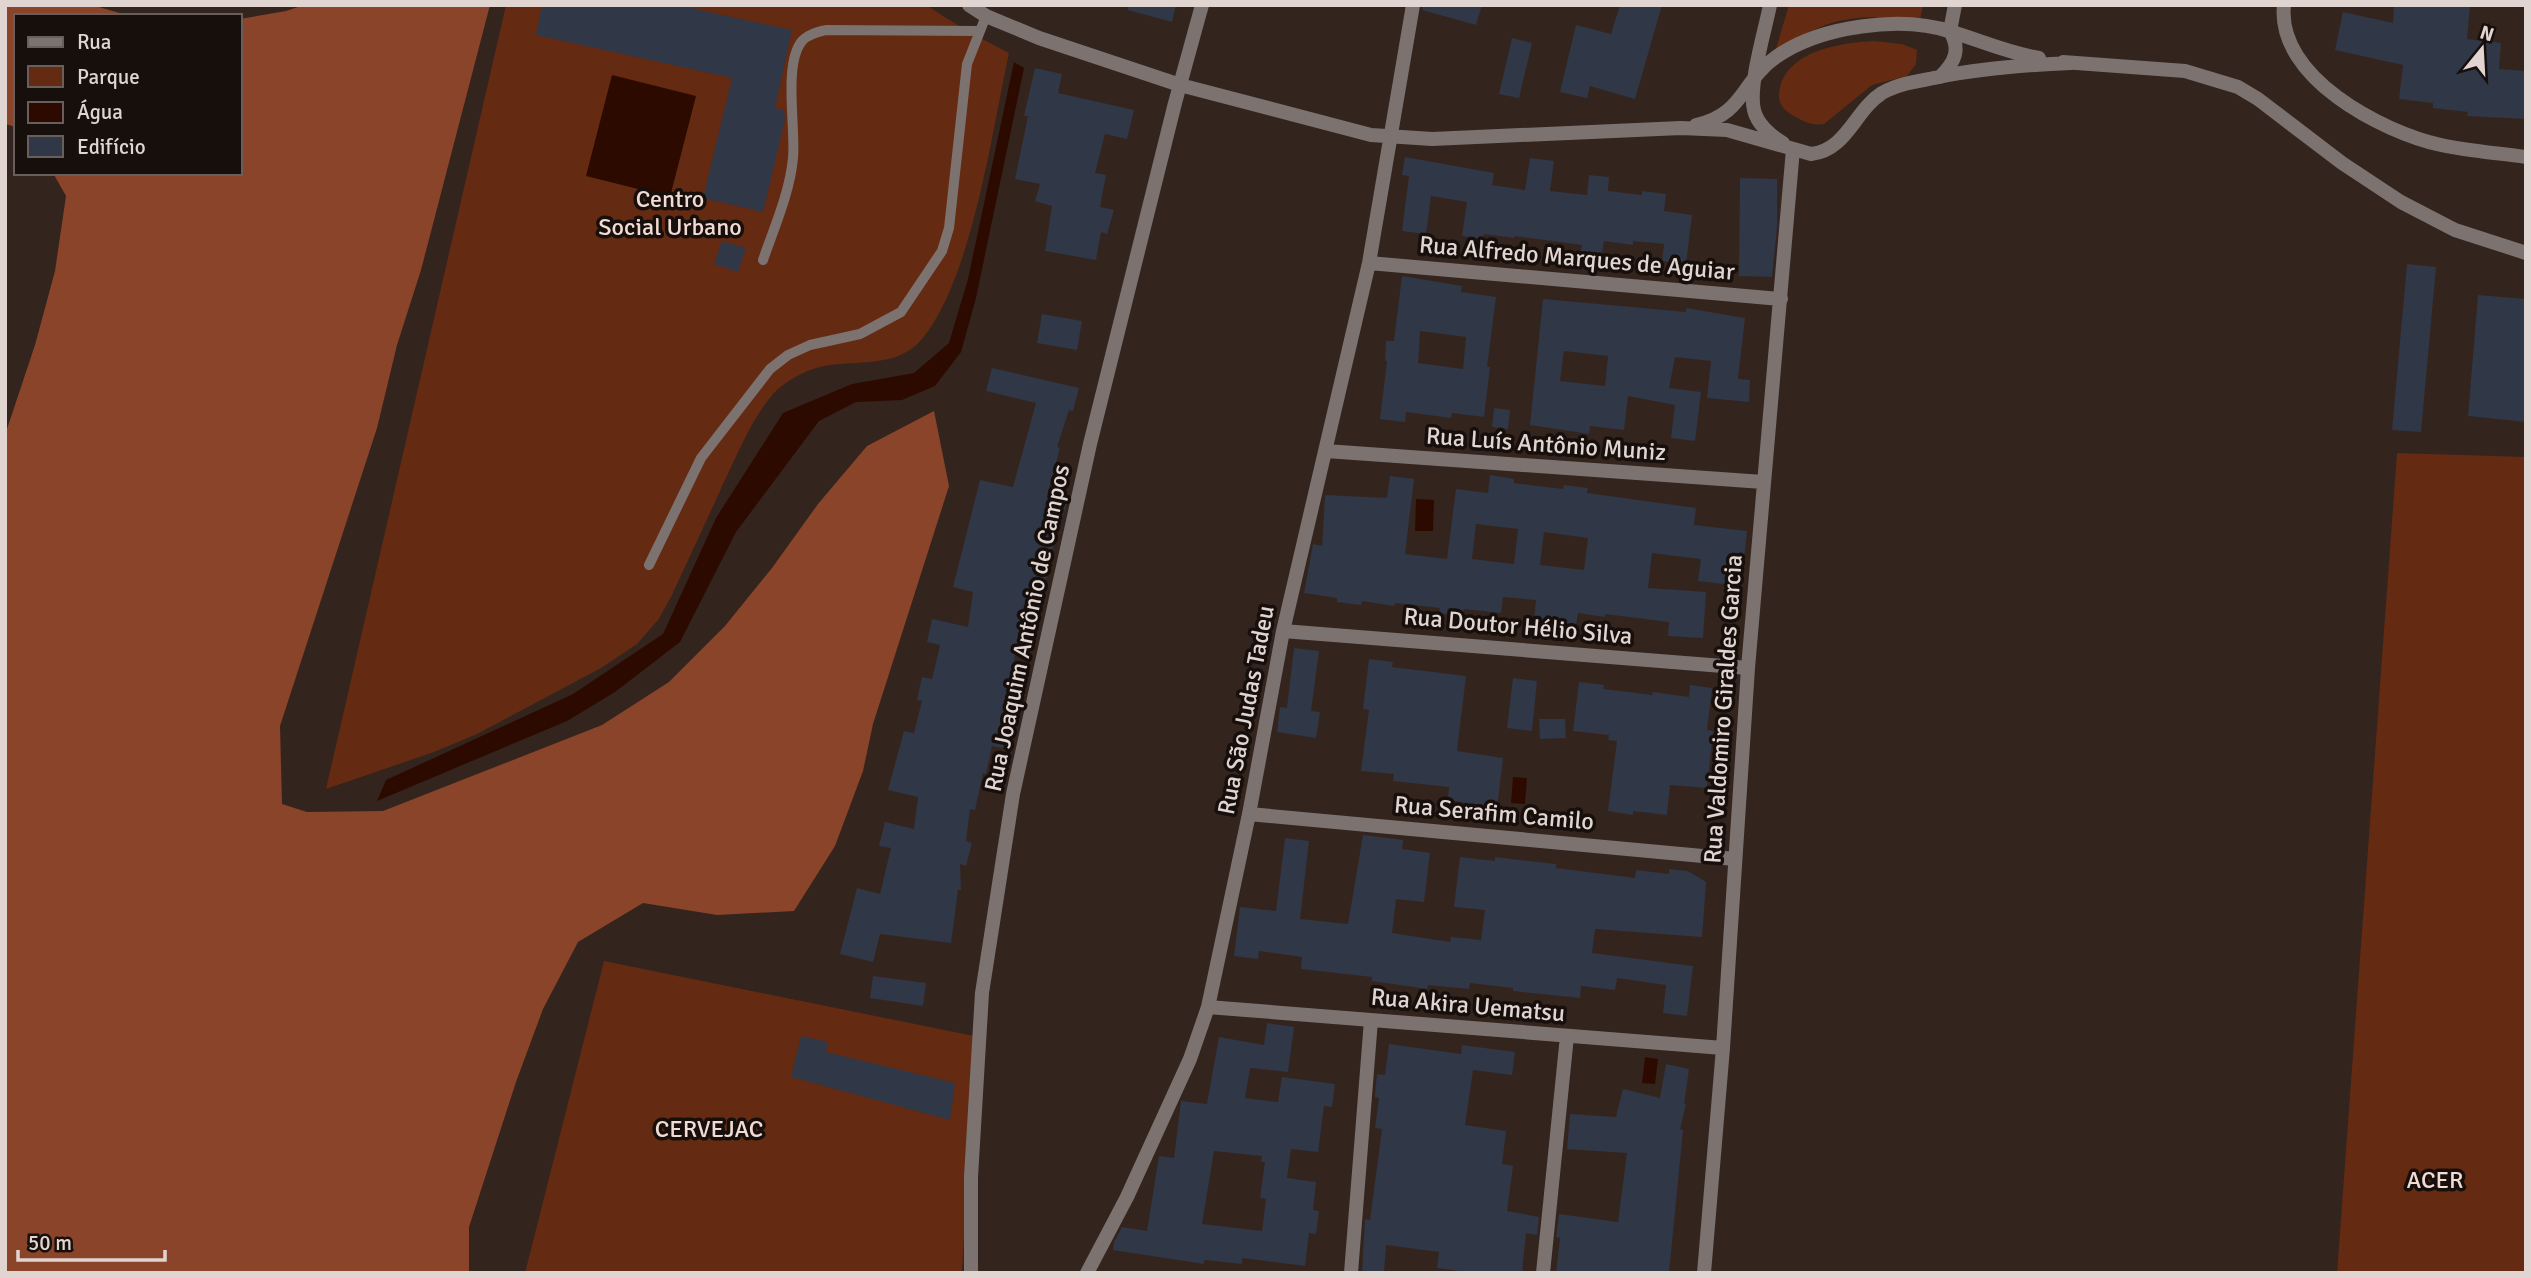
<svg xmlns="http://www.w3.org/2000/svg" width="2531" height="1278" font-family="Signika,sans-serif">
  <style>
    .green { fill: #642a12 }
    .forest { fill: #894429 }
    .water { fill: #2d0a00 }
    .building { fill: #303746; fill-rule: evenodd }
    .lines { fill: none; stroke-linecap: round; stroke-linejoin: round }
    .service { stroke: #7c7370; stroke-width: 10 }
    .minor { stroke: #7c7370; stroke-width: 14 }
    .labels { text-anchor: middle; stroke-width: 7; stroke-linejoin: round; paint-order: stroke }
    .park-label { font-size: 24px; fill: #f1dbd3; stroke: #170f0c }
    .street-label { font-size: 24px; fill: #e1d5d1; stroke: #170f0c }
  </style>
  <rect width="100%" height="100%" fill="#34241e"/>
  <path class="green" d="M506,5H926L967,31L1009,53C992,131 972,279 922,339C894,372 849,357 813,369C799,374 783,383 773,394C751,420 739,451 724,482C707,520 689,558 671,597L658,620L637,644L601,668L477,734L434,752L326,789Z
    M1789,5H1923L1920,20C1886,16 1850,14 1818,28C1803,35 1789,44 1775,52Z
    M1873,41L1902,44L1917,50L1916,64L1907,76L1872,85L1824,124C1812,126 1802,121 1792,115C1782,109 1776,100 1780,88C1789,50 1841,43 1873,41Z
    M2397,453L2526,457V1273H2337Z
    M604,961L974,1036L962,1273H525Z"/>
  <path class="forest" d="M5,5H92L130,16H16V127L5,124Z
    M304,5H490L421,270L397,345L377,428L280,726L282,804L307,812L383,811L602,725L669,682L725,626L772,568L818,504L867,446L934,411L949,486L873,724L863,771L835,846L794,911L717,915L643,903L578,942L543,1009L516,1082L469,1227V1273H5V435L35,345L55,271L66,196L53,173H240V19L286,11Z"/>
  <path class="water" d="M1014,62L1024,68L976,298L961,352L935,386L902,400L856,402L819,421L736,532L680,642L615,692L567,721L377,801L386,780L573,694L663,634L716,518L783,413L852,384L914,373L949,343L968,279Z
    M612,75L696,96L670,197L586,176Z
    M1416,499L1434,500L1433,531H1415Z
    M1513,777L1527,778L1525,804L1511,803Z
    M1645,1057L1658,1059L1655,1084L1642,1083Z"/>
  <path class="building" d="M542,5H677L792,30L775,108L784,110L785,119L763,212L703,198L732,78L536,35Z
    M1128,5H1176L1172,22L1128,10Z
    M1423,5H1482L1476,25L1422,10Z
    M1620,5H1662L1635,99L1590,86L1587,98L1560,92L1576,25L1611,34Z
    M2394,5H2470L2467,39L2501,43L2499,69L2526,71V119L2467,116L2468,112L2433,108V103L2399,99L2403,65L2335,50L2343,12L2393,23Z
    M1512,38L1532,43L1519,98L1499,94Z
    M1035,68L1062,74L1058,93L1134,110L1127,139L1105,134L1095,173L1106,175L1100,207L1114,210L1107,234L1101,232L1096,260L1045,251L1052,206L1035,201L1040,184L1015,179L1028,116H1024Z
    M1405,157L1494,173L1492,185L1525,190L1530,158L1554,161L1550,191L1587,195L1589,175L1609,177L1608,191L1642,195V191L1666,194L1664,211L1692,215L1686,264L1662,261L1664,244L1633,241V245L1604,241L1602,253L1581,251L1582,245L1515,236L1514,238L1484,234L1483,239L1462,236L1467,202L1431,196L1426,234L1402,231L1409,176L1402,175Z
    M1740,178L1777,179V227L1772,277L1739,276Z
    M722,241L746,248L738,272L714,264Z
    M2407,264L2436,267L2421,432L2392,430Z
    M1402,276L1462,286L1461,292L1496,297L1487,367H1490L1484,417L1452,413L1451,418L1406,412L1405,422L1380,419L1387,361H1385L1386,341H1394ZM1420,331L1466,337L1463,369L1418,363Z
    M2478,295L2526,299V422L2468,416Z
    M1543,299L1686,312V308L1745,318L1738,379L1750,380L1749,402L1707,398L1711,361L1675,357L1669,388L1701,392L1695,441L1671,438L1675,405L1628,396L1624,430L1590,426L1589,434L1530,425ZM1564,351L1608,356L1605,386L1560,381Z
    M1042,314L1082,321L1077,350L1037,343Z
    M992,368L1079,388L1073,411L1069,410L1057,447L1060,448L1047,495L1068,500L1052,551L1040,607L1025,604L1013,667L1021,669L1016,689L1011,687L1003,724L1008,725L1003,748L992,746L986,774L983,773L975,810L970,809L966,841L972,843L966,866L960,864L961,890H958L951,943L880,934L873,962L840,954L857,888L880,894L891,848L879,846L885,822L914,829L918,797L888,790L904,731L914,733L922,701L917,700L922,677L932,679L940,645L927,642L932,619L968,627L973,592L953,587L980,480L1013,487L1036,403L986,391Z
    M1494,408L1510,410L1508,429L1492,427Z
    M1490,475L1514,479V483L1563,489L1564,485L1588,488L1587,493L1696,508L1694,525L1747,531L1741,586L1698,581L1701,559L1652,553L1648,588L1706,592L1703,638L1668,636L1669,622L1605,614V617L1578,613L1576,625L1534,620L1536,600L1503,597L1501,613L1464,609L1463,616L1439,613L1440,608L1395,603L1394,606L1362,601L1361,605L1337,602V598L1304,593L1313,544L1322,546L1325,495L1387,498L1390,476L1414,479L1405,554L1447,559L1456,489L1488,493ZM1476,524L1518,529L1514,564L1472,559ZM1544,532L1588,538L1584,570L1540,565Z
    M1294,648L1319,651L1311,711L1320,712L1316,738L1277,732L1280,707L1287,708Z
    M1369,659L1393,662L1392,667L1466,676L1457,751L1503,758L1497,808L1448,800L1449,787L1393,781L1394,774L1361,771L1369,710L1363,709Z
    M1513,678L1537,681L1532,731L1507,728Z
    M1579,682L1604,685L1603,689L1652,695L1653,692L1689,697L1690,685L1712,688L1707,730L1713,731L1707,788L1670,785L1667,815L1633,811V815L1608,811L1617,741L1608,740L1609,735L1573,731Z
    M1539,719H1565L1566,738L1540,739Z
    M1363,835L1403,840L1402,849L1430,853L1424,902L1396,899L1392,933L1450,942L1451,937L1481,940L1485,910L1454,907L1460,857L1495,861V857L1519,860L1556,864V868L1635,878L1636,870L1669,874V869L1688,871L1706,882L1702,937L1595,929L1592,953L1693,966L1687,1016L1663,1013L1666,985L1617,978L1615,990L1581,986L1580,998L1513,991V988L1470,983L1469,989L1428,985L1427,989L1372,981V977L1301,969L1302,957L1259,951L1258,959L1234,956L1240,907L1276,911L1285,838L1309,841L1300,919L1348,924Z
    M873,976L926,983L923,1006L870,998Z
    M1267,1023L1294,1027L1288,1072L1250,1068L1245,1098L1278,1102L1282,1077L1335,1084L1332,1107L1324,1106L1318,1152L1291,1149L1287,1178L1316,1182L1313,1210L1319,1211L1316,1234L1309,1233L1305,1266L1242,1258V1264L1204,1260V1264L1113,1250L1114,1242L1122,1227L1147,1231L1159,1156L1174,1158L1181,1101L1207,1104L1219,1037L1264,1045ZM1214,1151L1262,1156L1261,1162H1265L1260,1198L1266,1199L1262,1231L1202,1224Z
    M801,1036L828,1042L826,1052L955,1083L950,1120L791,1077Z
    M1389,1044L1461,1054L1462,1045L1515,1052L1512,1075L1473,1070L1465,1125L1506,1131L1502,1164L1513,1166L1507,1211L1539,1217L1537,1235L1526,1233L1522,1273H1473L1437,1268L1439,1252L1386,1245L1384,1273H1362L1365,1219L1370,1220L1382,1129L1375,1128L1379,1098L1375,1097V1094L1377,1074L1385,1075Z
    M1666,1064L1689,1069L1684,1104H1686L1680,1129L1683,1130L1669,1273H1556L1560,1238L1556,1237L1559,1214L1618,1222L1627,1153L1567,1149L1570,1114L1616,1117L1623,1089L1660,1098Z"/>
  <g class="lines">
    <path class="service" d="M763,260C774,228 790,192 793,158C796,129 783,64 802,41C808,34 818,32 826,30L979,31
      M649,565L701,458L770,369L788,355L810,345L860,334L901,312L942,251L949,228L967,64L986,16"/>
    <path class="minor" d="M969,5L986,16L1039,38L1180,85L1371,135L1432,139L1681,128L1727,130L1811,154C1847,150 1855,110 1882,93C1900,83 1919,81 1939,77C1983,68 2026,65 2071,63
      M1770,5C1765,31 1748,86 1754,110C1757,124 1771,136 1783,143
      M2284,5C2276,77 2382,132 2441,145C2468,151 2498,153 2526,157
      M1950,31L1955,5
      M2063,62L2185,71L2238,87L2258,99L2342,163L2401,202L2455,230L2526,253
      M1940,77C1955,62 1961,50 1950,31
      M1696,125C1744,115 1742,80 1776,57C1820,26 1901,15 1952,32C1982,41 2008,53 2039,58
      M1369,263L1781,299
      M1326,451L1763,482
      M1283,631L1748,668
      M1249,814L1735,859
      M1208,1007L1723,1048
      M971,1273V1177L982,993L1013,794L1090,444L1175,103L1202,5
      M1087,1273L1127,1197L1190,1059L1208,1007L1249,814L1283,631L1369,263L1413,5
      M1351,1273L1371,1020
      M1543,1273L1567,1036
      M1704,1273L1723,1048L1748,668L1793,149"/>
  </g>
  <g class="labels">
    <g class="park-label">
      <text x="670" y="207">Centro<tspan x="670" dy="28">Social Urbano</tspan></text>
      <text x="709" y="1137">CERVEJAC</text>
      <text x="2435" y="1188">ACER</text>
    </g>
    <g class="street-label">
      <text transform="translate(1577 258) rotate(5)" y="8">Rua Alfredo Marques de Aguiar</text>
      <text transform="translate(1546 444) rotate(4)" y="8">Rua Luís Antônio Muniz</text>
      <text transform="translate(1518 626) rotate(5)" y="8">Rua Doutor Hélio Silva</text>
      <text transform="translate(1027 628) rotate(-78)" y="8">Rua Joaquim Antônio de Campos</text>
      <text transform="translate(1723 709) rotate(-86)" y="8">Rua Valdomiro Giraldes Garcia</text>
      <text transform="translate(1246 710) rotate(-79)" y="8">Rua São Judas Tadeu</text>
      <text transform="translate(1494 813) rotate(5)" y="8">Rua Serafim Camilo</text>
      <text transform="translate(1468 1005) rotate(5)" y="8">Rua Akira Uematsu</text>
    </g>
  </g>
  <rect width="2531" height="1278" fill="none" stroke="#e1d5d1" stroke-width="14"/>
  <rect x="14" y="14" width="228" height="161" fill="#170f0c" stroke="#685e5b" stroke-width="2"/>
  <rect x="28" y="37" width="35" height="10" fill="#7c7370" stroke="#685e5b" stroke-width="2"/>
  <text x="77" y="49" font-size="21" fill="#e1d5d1">Rua</text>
  <rect x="28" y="66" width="35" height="21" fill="#642a12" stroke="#685e5b" stroke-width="2"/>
  <text x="77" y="84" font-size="21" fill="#e1d5d1">Parque</text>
  <rect x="28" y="102" width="35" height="21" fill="#2d0a00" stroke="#685e5b" stroke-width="2"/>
  <text x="77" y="119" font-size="21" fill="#e1d5d1">Água</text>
  <rect x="28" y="136" width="35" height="21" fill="#303746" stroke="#685e5b" stroke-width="2"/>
  <text x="77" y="154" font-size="21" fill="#e1d5d1">Edifício</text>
  <g transform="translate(2482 49) rotate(18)" stroke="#170f0c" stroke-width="5" paint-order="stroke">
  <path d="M0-5L12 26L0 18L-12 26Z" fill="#e1d5d1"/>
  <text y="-10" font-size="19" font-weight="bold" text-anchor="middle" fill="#e1d5d1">N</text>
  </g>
  <path d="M18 1250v10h147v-10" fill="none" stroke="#e1d5d1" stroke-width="3.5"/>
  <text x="28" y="1250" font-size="21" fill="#e1d5d1" stroke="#170f0c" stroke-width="5" paint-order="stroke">50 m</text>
</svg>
